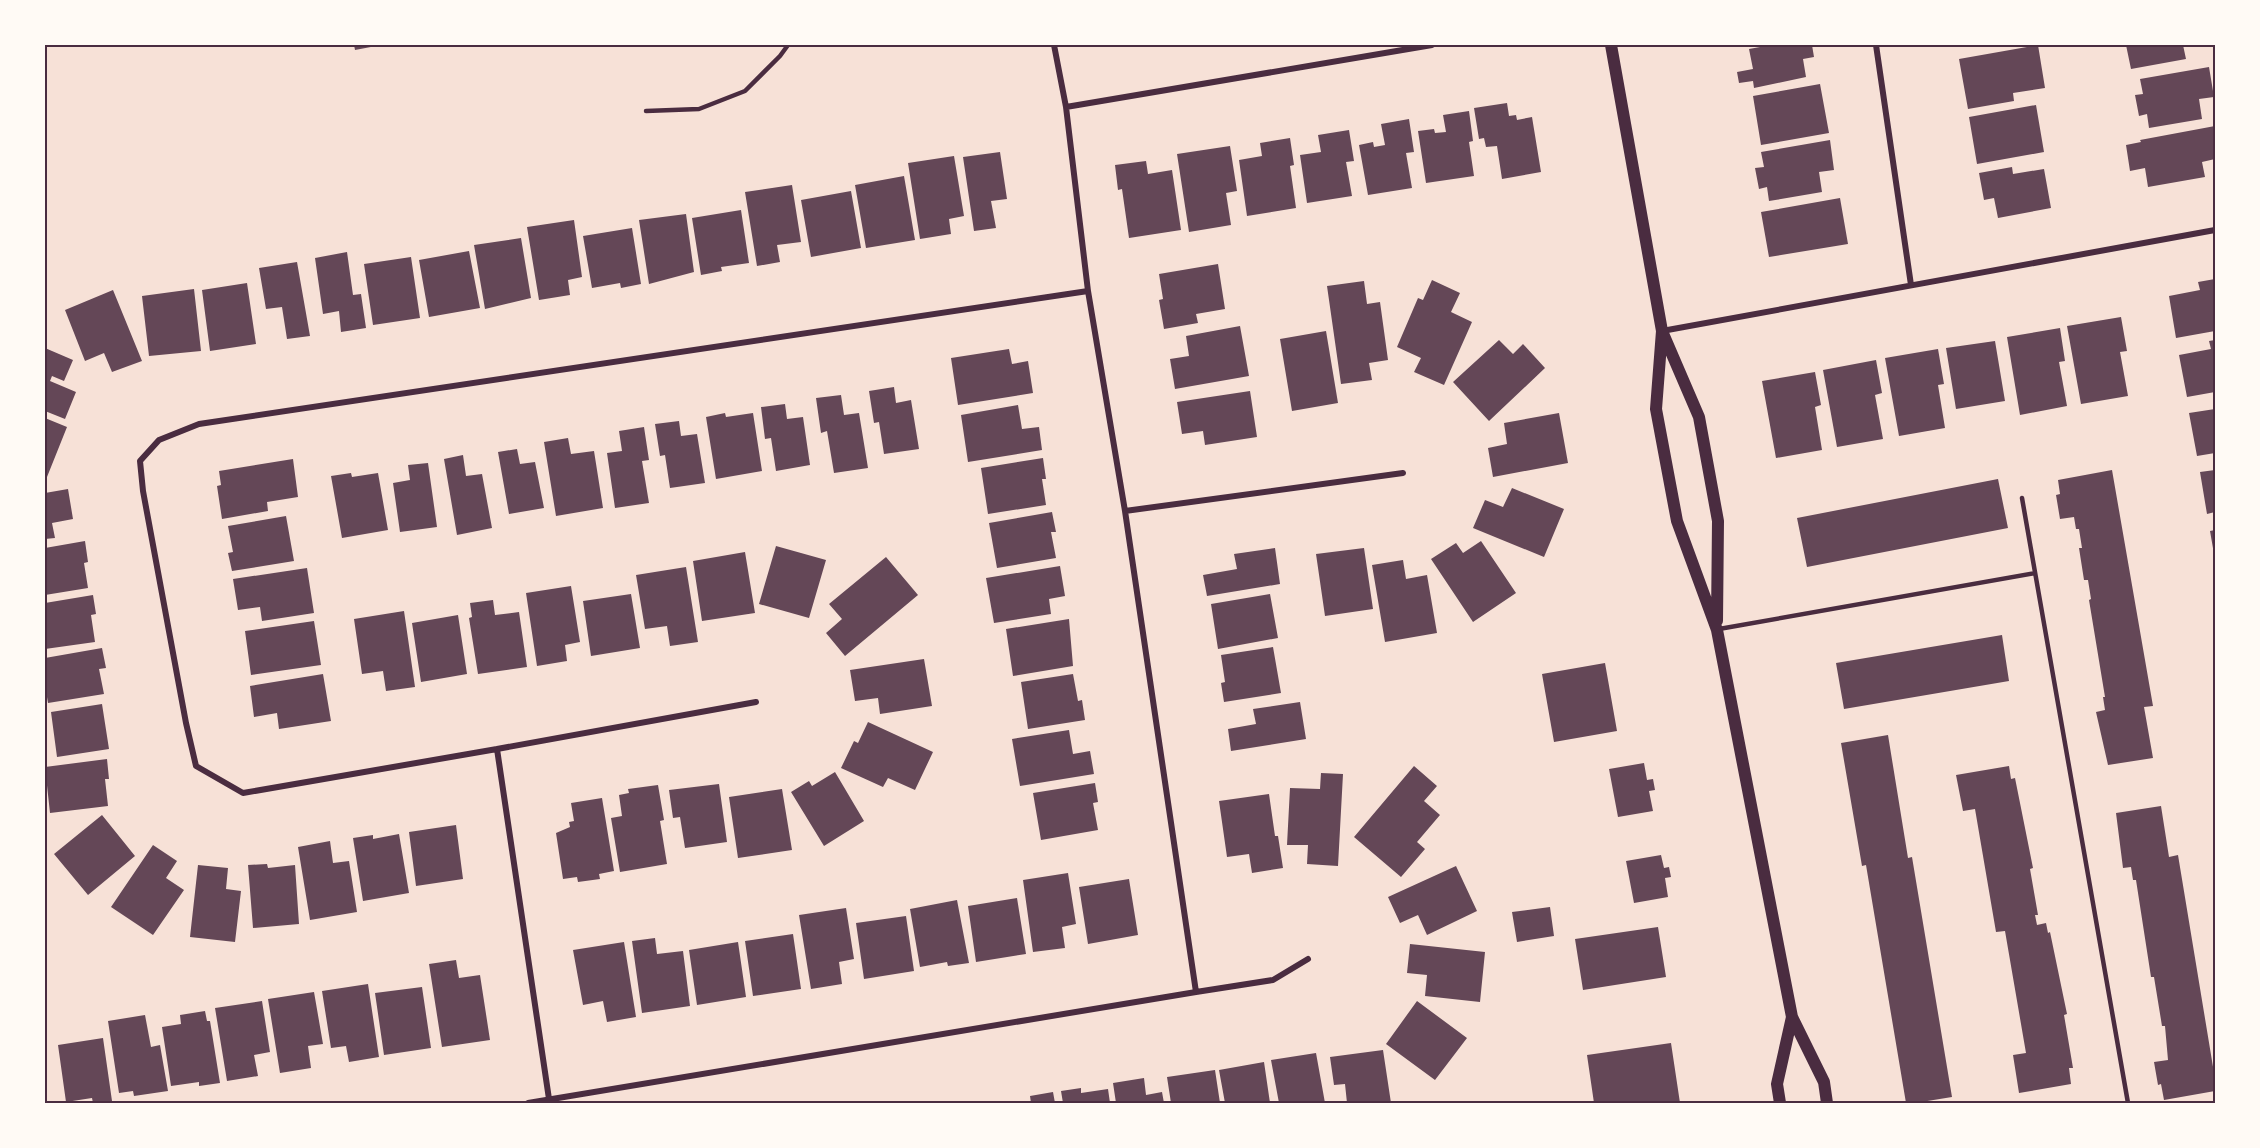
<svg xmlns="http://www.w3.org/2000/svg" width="2260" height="1148" font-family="Mulish,sans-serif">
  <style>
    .building { fill: #644757 }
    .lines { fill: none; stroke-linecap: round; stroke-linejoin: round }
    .service { stroke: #4a2c40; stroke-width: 4.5 }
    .minor { stroke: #4a2c40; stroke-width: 6 }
    .secondary { stroke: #4a2c40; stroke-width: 12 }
    .neatline { fill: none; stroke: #4a2c40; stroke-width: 2 }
  </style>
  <rect width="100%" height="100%" fill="#f7e1d7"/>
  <path class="building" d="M354,45H376V46L355,50Z
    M1771,45H1812L1814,57L1803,59L1806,77L1754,88L1753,81L1739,83L1737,72L1753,69L1749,49Z
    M2038,45L2045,88L2013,93L2014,101L1968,109L1959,59Z
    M2126,45H2183L2186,59L2131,69Z
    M2209,67L2214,97L2199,99L2202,119L2149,128L2147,114L2139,116L2135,95L2143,94L2140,79Z
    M1820,84L1829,133L1761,145L1753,96Z
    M1507,103L1509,116L1516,115L1517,120L1532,117L1541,172L1502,179L1497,146L1486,147L1484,138L1479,139L1474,108Z
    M2036,105L2044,152L1977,164L1969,117Z
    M1469,111L1473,141L1469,142L1474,176L1426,183L1418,131L1434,129L1435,133L1446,132L1443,115Z
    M1409,119L1414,152L1406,153L1412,188L1368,195L1359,145L1373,142L1374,147L1385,145L1381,124Z
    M2215,126V159L2202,162L2205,177L2148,187L2145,168L2130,171L2126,145L2141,142L2140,140Z
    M1349,130L1354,161L1346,162L1352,196L1307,203L1300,155L1321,152L1318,135Z
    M1290,138L1294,165L1290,166L1296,208L1247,216L1239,160L1262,156L1260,143Z
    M1830,140L1834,170L1819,172L1822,192L1769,201L1767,187L1759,189L1755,168L1764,167L1761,152Z
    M1230,146L1237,191L1226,193L1231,225L1189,232L1177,154Z
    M1000,152L1007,199L991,201L996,228L974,231L963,157Z
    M954,156L964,216L949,219L951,234L920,239L908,163Z
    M1146,161L1148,174L1172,170L1181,230L1129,238L1122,189L1118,190L1115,165Z
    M2012,167L2013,174L2044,169L2051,208L1998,218L1994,198L1984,200L1979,173Z
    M904,176L915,240L866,248L855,185Z
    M792,185L801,242L777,245L780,262L757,266L745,192Z
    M851,191L861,248L811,257L801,200Z
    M1840,198L1848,244L1769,257L1761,212Z
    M741,210L749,263L721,267L722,271L701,275L692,218Z
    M686,214L694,272L649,284L639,220Z
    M574,220L582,277L568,280L570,295L539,300L527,227Z
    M632,228L641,284L621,288L620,283L592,288L583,236Z
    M521,238L531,298L485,309L474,245Z
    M469,251L480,308L429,317L419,260Z
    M347,252L353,295L361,294L366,328L341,332L339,311L323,314L315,258Z
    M411,257L420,318L373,325L364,264Z
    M297,262L310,336L287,339L282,307L266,309L259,268Z
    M1218,264L1225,309L1196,314L1198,323L1164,329L1159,300L1163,299L1159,274Z
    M2215,279V331L2176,338L2169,296L2200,290L2198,282Z
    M1432,280L1460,293L1451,312L1472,322L1444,385L1414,372L1421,358L1397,347L1418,298L1423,300Z
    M1364,281L1367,304L1380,302L1388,360L1369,363L1372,380L1341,384L1327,286Z
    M247,283L256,344L210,351L202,290Z
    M194,289L201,351L149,356L142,296Z
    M113,290L142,361L112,372L104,353L85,361L65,310Z
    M2121,317L2127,351L2120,352L2128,396L2081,404L2067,326Z
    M1240,326L1249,376L1175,389L1170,359L1189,356L1186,336Z
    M2060,328L2065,361L2059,362L2067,406L2020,415L2007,337Z
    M1326,331L1338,403L1292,411L1280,339Z
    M1499,340L1513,354L1523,344L1545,368L1489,421L1453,382Z
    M2215,340V392L2187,397L2179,355L2211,349L2209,341Z
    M1995,341L2005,401L1956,409L1946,348Z
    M45,348L73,360L64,381L52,376L50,381L76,392L65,419L45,411Z
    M1009,349L1012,364L1028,361L1033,393L958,405L951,358Z
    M1938,349L1944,384L1938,385L1945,428L1899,436L1885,358Z
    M1876,360L1882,393L1875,395L1883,439L1837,447L1823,370Z
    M1815,372L1821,405L1815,407L1822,450L1776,458L1762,381Z
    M894,387L896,403L911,400L919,449L884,454L879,422L874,423L869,391Z
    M1250,391L1257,437L1205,445L1203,431L1182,434L1177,402Z
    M841,395L844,415L859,413L868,468L834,473L827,431L821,433L816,398Z
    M785,404L787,419L803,417L810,465L776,471L771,438L765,439L761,407Z
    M1018,405L1022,429L1039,427L1042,450L968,462L961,415Z
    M2215,409V453L2197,456L2189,413Z
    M725,413L726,417L753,413L762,471L716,479L706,417Z
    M1559,413L1568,463L1493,477L1488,448L1507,444L1504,423Z
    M45,418L67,427L47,477L45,476Z
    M679,421L681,436L697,434L705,483L670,488L665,455L660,456L655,424Z
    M644,427L649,460L642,461L649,503L615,508L607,453L622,451L619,431Z
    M568,438L571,454L594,451L603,508L556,516L544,442Z
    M517,449L520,464L535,462L544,508L509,514L498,452Z
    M463,455L466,476L482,474L492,528L457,535L444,459Z
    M1043,458L1046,479H1042L1046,505L988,514L981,468Z
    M293,459L298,497L267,502L268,511L222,519L217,486L221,485L219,471Z
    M428,463L437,527L400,532L393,483L410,480L408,465Z
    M2112,470L2153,706L2144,707L2153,758L2108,765L2096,712L2105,710L2103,697H2105L2089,600L2091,599L2088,580H2084L2079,548H2082L2079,529H2076L2074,517L2060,519L2056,495L2060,494L2058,480Z
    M2215,470V512L2207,514L2200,472Z
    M351,473L352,477L378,473L388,530L342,538L331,476Z
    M1998,479L2008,528L1807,567L1797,518Z
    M1512,488L1564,509L1544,557L1473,528L1485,500L1503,507Z
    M68,489L73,519L52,523L55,538L45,539V493Z
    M1052,512L1056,532H1051L1056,558L997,568L989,523Z
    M286,516L294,561L232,571L228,553L233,552L228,526Z
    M2215,530V554H2214L2210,531Z
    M85,541L88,562L84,563L88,588L45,595V548Z
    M1481,541L1516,593L1473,622L1431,559L1456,543L1463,553Z
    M776,546L826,560L809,618L759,604Z
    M1275,548L1280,584L1207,596L1203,575L1237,569L1234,554Z
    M1364,548L1373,609L1325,616L1316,554Z
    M745,552L755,613L702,621L693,561Z
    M886,557L918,595L845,656L826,633L842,619L829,604Z
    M1403,560L1406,579L1427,575L1437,633L1385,642L1372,565Z
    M1060,566L1065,596L1049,599L1051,614L994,623L986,578Z
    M686,567L698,642L670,646L667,626L645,629L636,575Z
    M307,568L314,613L262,621L260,607L238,610L233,579Z
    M571,586L580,642L565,645L567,661L537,666L526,593Z
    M631,594L640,648L591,656L583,601Z
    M1270,594L1278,638L1218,649L1211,604Z
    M93,595L96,614L91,615L95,642L45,649V603Z
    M493,600L495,615L519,612L527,667L478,674L469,618L472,617L470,603Z
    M404,611L415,687L386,691L383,671L362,674L354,619Z
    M458,615L467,674L421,682L412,623Z
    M1069,619L1073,666L1013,676L1006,629Z
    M314,621L321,665L251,675L245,631Z
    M2002,635L2009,681L1844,709L1836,663Z
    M1273,647L1281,693L1224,702L1221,683L1225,682L1221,655Z
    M102,648L106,668L99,669L104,694L48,703L45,685V658Z
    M924,659L932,706L880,714L878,698L855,701L850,670Z
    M1605,663L1617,731L1554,742L1542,674Z
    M323,674L331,721L279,729L277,713L254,717L250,686Z
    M1073,674L1078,701L1082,700L1085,720L1028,729L1021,682Z
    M1300,702L1306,739L1231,751L1228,729L1256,724L1253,709Z
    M102,704L109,749L57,757L51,712Z
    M868,722L933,752L915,790L888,778L883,787L841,768L854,741L858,743Z
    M1069,730L1073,754L1090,751L1094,774L1020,786L1012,739Z
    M1888,735L1908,858L1912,857L1952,1097L1915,1103H1906L1866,865L1862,866L1841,743Z
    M107,759L109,779H105L108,806L50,813L45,767Z
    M1644,763L1647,780L1653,779L1655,790L1649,791L1653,811L1618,817L1609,769Z
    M1414,766L1437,786L1424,801L1440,815L1417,842L1425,849L1401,877L1354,837Z
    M2009,766L2011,779L2015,778L2033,868L2030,869L2038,915H2035L2037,925L2046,923L2048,933L2050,932L2067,1014L2064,1015L2073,1068H2069L2071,1084L2019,1093L2013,1055L2026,1053L2005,931L1996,932L1975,809L1963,811L1956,775Z
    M835,772L864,821L824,846L791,792L809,781L812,786Z
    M1321,773L1343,774L1338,866L1307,864L1308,845H1287L1290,788L1320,789Z
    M1095,783L1098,802L1093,803L1098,830L1041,840L1033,793Z
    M719,784L727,842L685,848L680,817L673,818L669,790Z
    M658,785L664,820L660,821L667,864L620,872L611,818L622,816L619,795L629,793L628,789Z
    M782,789L792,850L738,858L729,797Z
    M1269,794L1275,836H1278L1283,868L1252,873L1249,854L1227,857L1219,801Z
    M602,798L614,871L599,874L600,879L578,882L577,877L563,879L556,833L570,827L569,822L574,821L571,803Z
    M2161,806L2169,857L2178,855L2215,1079V1091L2164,1100L2161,1084L2158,1085L2154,1062L2168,1060L2165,1026H2162L2154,977H2151L2136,880H2133L2131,867L2123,868L2116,813Z
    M102,815L135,856L88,895L54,854Z
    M456,825L463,879L416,886L409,832Z
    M399,834L409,893L363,901L353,838L373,835V839Z
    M330,841L333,863L349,861L357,912L310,920L298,847Z
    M153,845L177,861L166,878L184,890L153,935L111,907Z
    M1661,855L1664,868L1669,867L1671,877L1665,878L1668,897L1634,903L1626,861Z
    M267,864L268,868L295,865L299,924L253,928L248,865Z
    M198,865L228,868L226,889L241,891L235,942L190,937Z
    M1456,866L1477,911L1427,935L1418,915L1400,923L1388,897Z
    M1068,873L1076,924L1062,927L1065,948L1033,952L1023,880Z
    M1129,879L1138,935L1088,944L1079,887Z
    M1017,898L1026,954L976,962L968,906Z
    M957,900L969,963L948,966L947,962L920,967L910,909Z
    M1550,907L1554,936L1517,942L1512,912Z
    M846,908L854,959L839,962L842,984L811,989L799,915Z
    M906,916L914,971L864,979L856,923Z
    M1658,927L1666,977L1583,990L1575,939Z
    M793,934L801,989L753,996L745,941Z
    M655,938L657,954L683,951L690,1006L642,1013L632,941Z
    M624,942L636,1017L607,1022L603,1001L583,1005L573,950Z
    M738,942L746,997L697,1005L689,950Z
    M1410,944L1485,952L1480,1002L1425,996L1427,975L1407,973Z
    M456,960L459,978L480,975L490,1040L442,1047L429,964Z
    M368,984L379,1057L349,1062L346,1046L331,1048L322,991Z
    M422,987L431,1048L384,1055L375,993Z
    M314,992L323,1044L308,1046L311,1068L280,1073L268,999Z
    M262,1001L270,1052L254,1055L258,1076L227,1081L215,1008Z
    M1417,1001L1467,1038L1435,1080L1386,1044Z
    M205,1011L207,1021H210L220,1083L199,1086V1082L171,1086L162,1027L181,1024L180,1015Z
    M145,1015L151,1047L160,1045L168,1091L134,1096L133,1091L119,1093L108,1021Z
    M103,1038L112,1101L93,1103L92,1098L66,1102L58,1045Z
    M1671,1043L1680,1103H1594L1587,1055Z
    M1383,1050L1391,1103H1347L1345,1084L1334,1085L1330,1057Z
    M1316,1053L1325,1103H1279L1271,1060Z
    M1264,1062L1270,1103H1225L1219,1070Z
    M1215,1070L1220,1103H1171L1167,1077Z
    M1144,1078L1146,1095L1162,1092L1164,1103H1116L1113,1083Z
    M1081,1088V1093L1108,1089L1110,1103H1063L1061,1091Z
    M1053,1092L1055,1103H1031L1030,1096Z"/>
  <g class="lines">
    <path class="service" d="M646,111L699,109L745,91L780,56L788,45
      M2022,498L2128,1103
      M1719,629L2035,573"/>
    <path class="minor" d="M1876,45L1911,285
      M1066,107L1432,45
      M1662,331L2215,230
      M1125,511L1403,473
      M497,749L756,702
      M1196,992L1273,980L1308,959
      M549,1099L497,749L243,793L196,766L186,723L143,491L140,461L159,440L199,424L1088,291
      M528,1103L1196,992L1125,511L1088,291L1066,107L1054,45"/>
    <path class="secondary" d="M1611,45L1662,331L1699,417L1718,521L1717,621
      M1662,331L1656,409L1677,521L1717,630L1792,1017L1824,1082L1827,1103
      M1780,1103L1777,1084L1792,1017"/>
  </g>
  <rect width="2260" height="1148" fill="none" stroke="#fffaf5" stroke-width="93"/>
  <rect x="46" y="46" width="2168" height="1056" class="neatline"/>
</svg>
